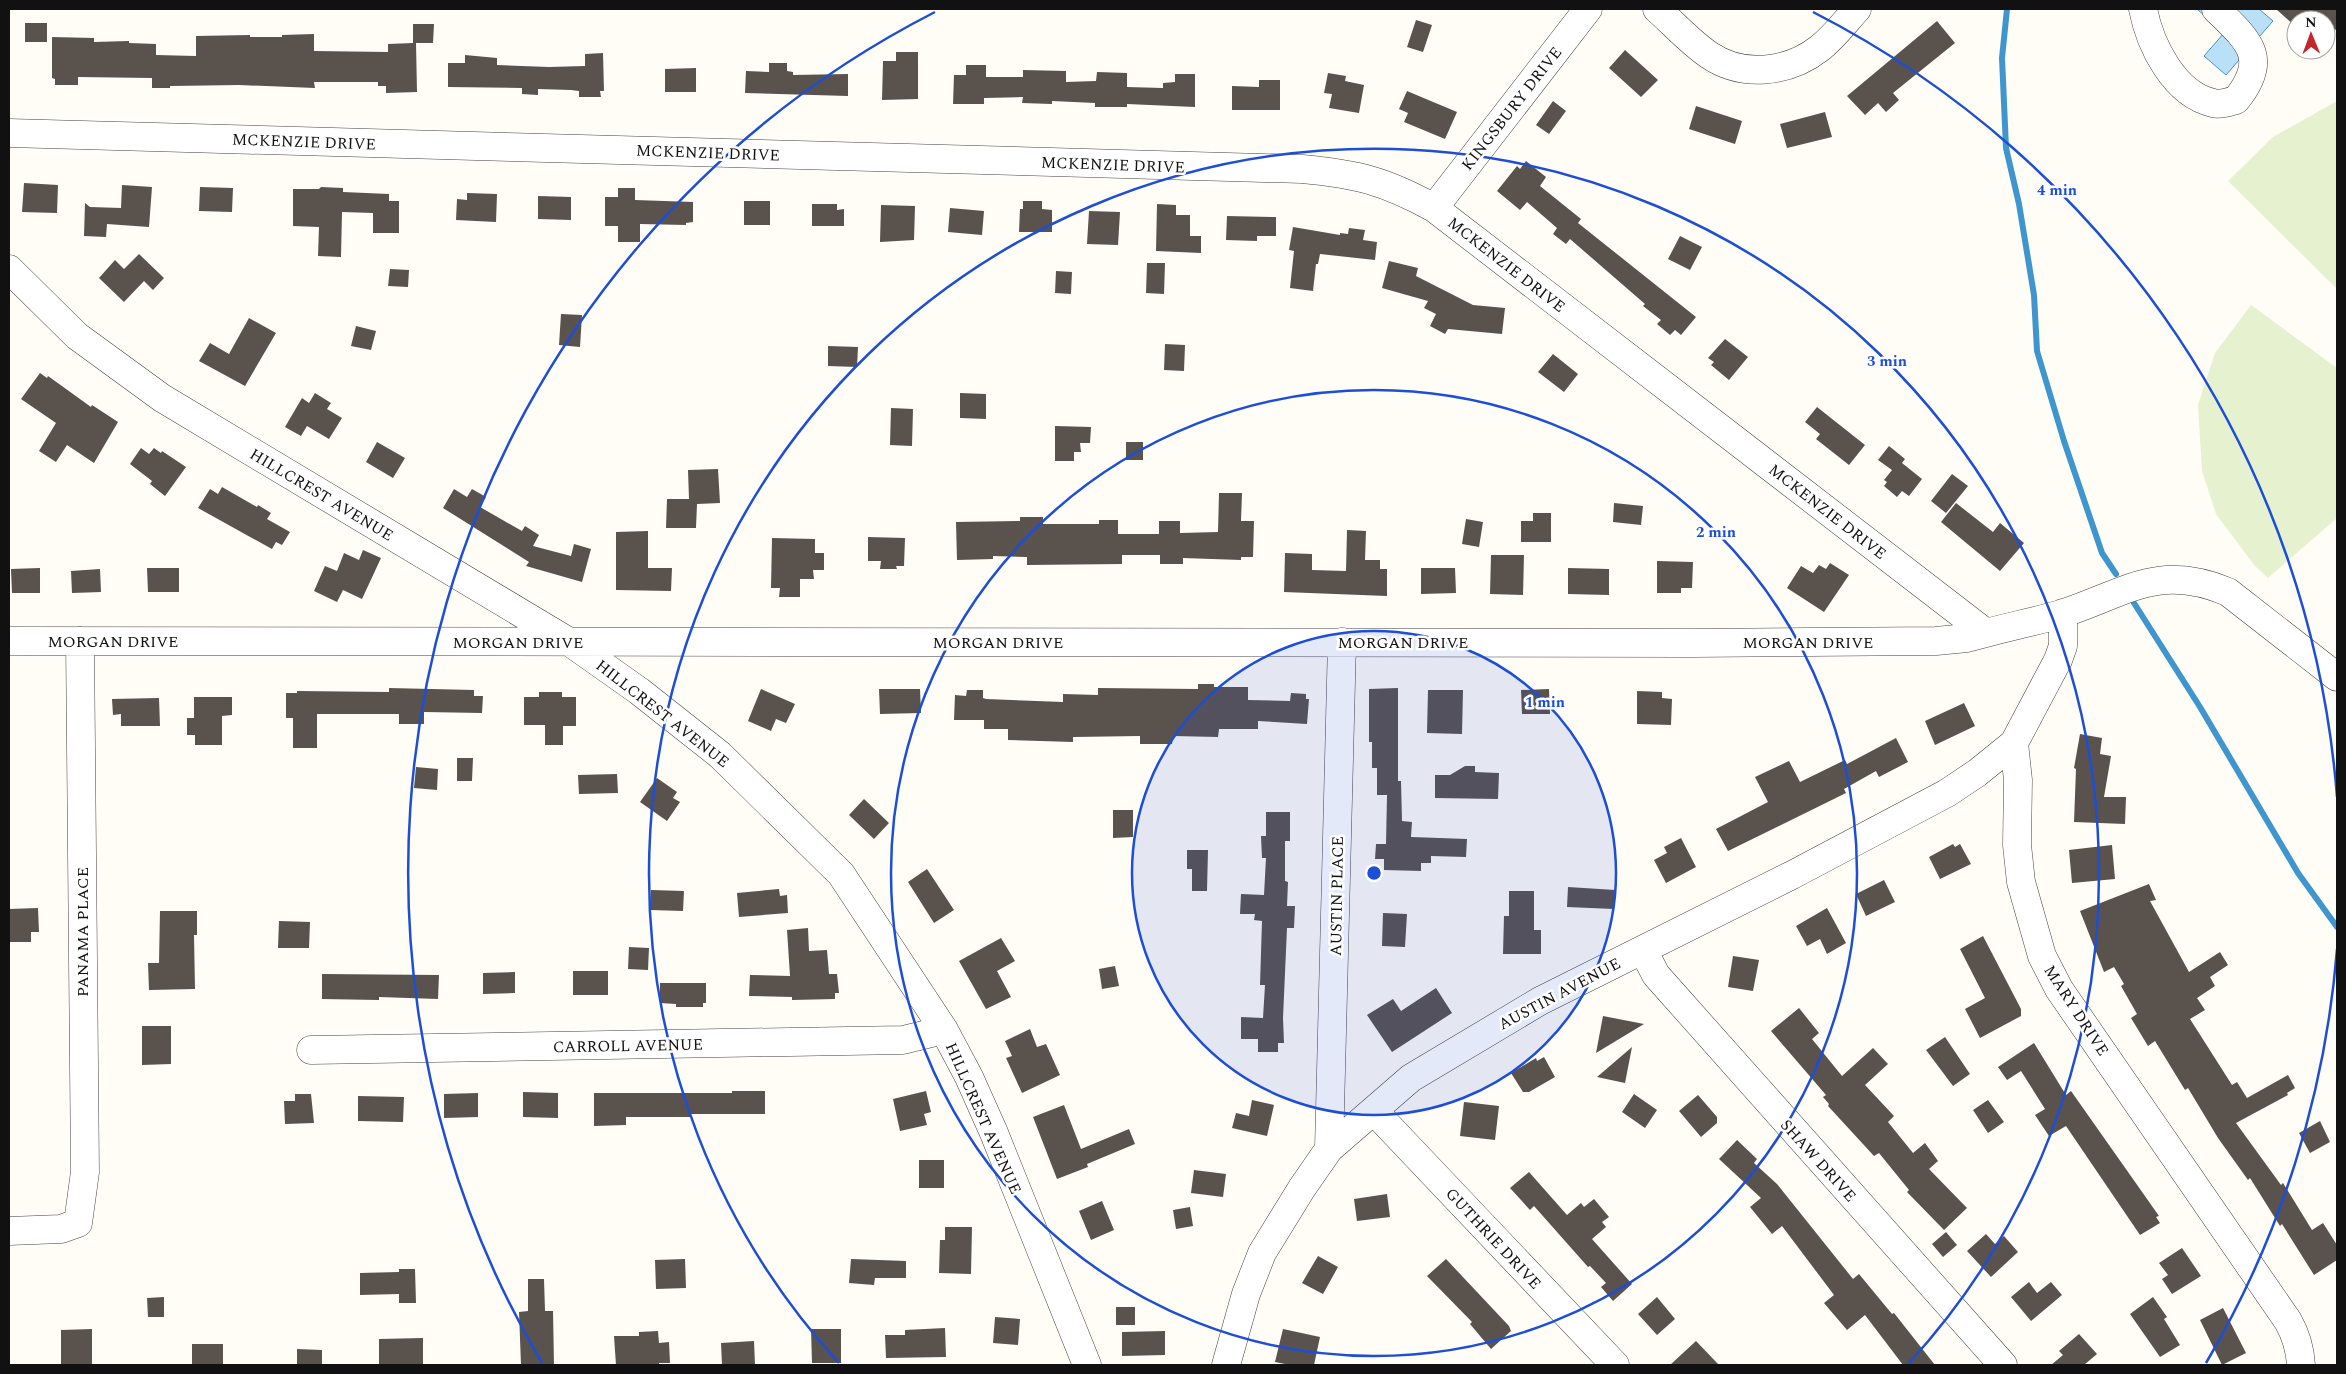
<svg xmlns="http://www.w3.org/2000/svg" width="2346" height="1374" font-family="Spectral,serif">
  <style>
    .pitch { fill: #e6f2cf }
    .water { fill: #b9e0f7; stroke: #3f96cf }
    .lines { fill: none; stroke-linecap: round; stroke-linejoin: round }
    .stream { stroke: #3f96cf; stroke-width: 6 }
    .building { fill: #5a524d }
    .minor-casing { stroke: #444; stroke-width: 29 }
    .minor { stroke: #fff; stroke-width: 28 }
    .ring { fill: none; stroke: #1d4ed8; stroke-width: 2.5 }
    .labels { text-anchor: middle; stroke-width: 5; stroke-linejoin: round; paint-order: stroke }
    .street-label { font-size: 16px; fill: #111; stroke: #fff }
    .centre { fill: #1d4ed8; stroke: #fff; stroke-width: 2.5 }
    .ring-label { font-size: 15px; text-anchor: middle; font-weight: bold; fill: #1d4ed8; stroke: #fff; stroke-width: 5; stroke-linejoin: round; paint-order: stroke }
  </style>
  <rect width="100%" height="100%" fill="#fffdf5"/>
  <path class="pitch" d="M2337,101V289L2228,181L2273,137Z
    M2251,305L2337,368V518L2268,578L2255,566L2216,514L2202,471L2198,405L2215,353Z"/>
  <path class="water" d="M2197,9H2259L2273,21L2226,75L2204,56L2224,33Z"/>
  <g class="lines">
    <path class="stream" d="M2007,9L2002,58L2006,148L2019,204L2034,295L2037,351L2064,441L2102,553L2116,574
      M2134,603L2200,707L2298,873L2337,927"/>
  </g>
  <path class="building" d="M2276,9H2337V28L2326,41V20H2296V27Z
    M1416,20L1432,25L1423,52L1407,47Z
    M1937,21L1955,43L1893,93L1899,100L1886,112L1878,103L1865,115L1847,96Z
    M25,23H47V42H25Z
    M413,24H434L433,43H416L417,92L386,93V86H378V82H314L315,88L239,85L170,86V88H152V78L78,77V85H55V79L52,78V37L94,38V42L129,41V43L156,44V55L196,56V36L250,35V37H282V35L314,34V51L388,52V44L413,43Z
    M1625,50L1658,80L1641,97L1609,68Z
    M896,52H918V99L882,100L883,61H896Z
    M603,53L604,91H600L601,97H579V91L571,90L538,89V95L522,94V88L448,87V63H465V55L497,58V65L549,67L585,66V54Z
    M769,63H787V71L793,72V75L848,74V96L745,93L746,71L769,72Z
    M966,65H986V77H1023V70L1066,71V82L1096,81L1097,72L1127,73V87L1163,88V83L1175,82V74H1195V107L1127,104V107H1095V103L1052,101V104L1022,103L1023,97L984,98V104H953L954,75H966Z
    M696,68V92H665V69Z
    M1328,73L1346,76L1345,81L1364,85L1359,113L1329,108L1332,94L1324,93Z
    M1259,80H1280V110H1232V86L1259,87Z
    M1407,91L1457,112L1445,139L1404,122L1408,113L1399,109Z
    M1553,101L1566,111L1549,134L1536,125Z
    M1696,106L1742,121L1735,144L1689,129Z
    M1825,112L1832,137L1787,148L1780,124Z
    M1526,161L1546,177L1540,186L1581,219L1578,223L1696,317L1681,335L1675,330L1670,335L1657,324L1661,320L1643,306L1645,304L1570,239L1566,244L1553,234L1557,228L1527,202L1520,210L1497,191L1517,166L1520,169Z
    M24,183L58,185L57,213L22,212Z
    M122,185L152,187L149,227L107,224L106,237L84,236L85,203L90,207L121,208Z
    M200,187L233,188L232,212L199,211Z
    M321,187L343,188V192L389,194V201H399V233H373V213L342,212L341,257L318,256L319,227L293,226V189H319Z
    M618,188H635V200L693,202V222L686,223V225L640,224V242H618V226H605V197H618Z
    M467,193L497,194L496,222L456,220L457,199L467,200Z
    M538,196L571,197V220L538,219Z
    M744,201H770V225H744Z
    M1023,201H1042V209L1052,210V232H1019L1020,209H1023Z
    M812,204H837V210L844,209V226H812Z
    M1157,204L1176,205V215H1190V236H1201V253L1156,251Z
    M881,205L915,206L914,240L880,242Z
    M950,208L984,211L982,235L948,232Z
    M1089,211L1120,212L1118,245L1087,244Z
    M1227,216L1276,217V236H1257V241L1226,240Z
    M1293,227L1340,235V233L1348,234L1349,228L1365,230L1363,240L1377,242L1375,260L1320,254L1318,264H1316L1313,291L1290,288L1294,251L1289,250Z
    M1680,236L1702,247L1690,270L1668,259Z
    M139,254L164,278L153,290L144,281L124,302L99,278L115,260L124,269Z
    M1389,261L1418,268L1416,276L1473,305L1505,308L1502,334L1448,329L1445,334L1430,326L1436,314L1424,308L1428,301L1382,288Z
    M1147,263H1165L1164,294L1146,293Z
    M390,269L409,270L408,287L388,286Z
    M1056,271L1072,272L1071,294L1055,293Z
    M561,314L582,315L580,347L559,345Z
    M249,318L276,333L245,386L199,361L210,343L229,354Z
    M356,326L376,331L371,350L351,346Z
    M1725,339L1748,357L1729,380L1711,365L1714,362L1708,358Z
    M1165,344L1185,345L1184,371L1164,370Z
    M828,346L858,347L857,367L828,366Z
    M1553,354L1578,374L1564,392L1538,372Z
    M40,373L47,378L48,376L91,407L92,405L118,422L94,463L67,445L56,462L39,451L56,423L21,399Z
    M315,393L331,403L327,409L342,418L329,439L307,426L301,436L285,427L302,398L309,403Z
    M960,393L986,394V419L960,418Z
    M1817,407L1865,445L1849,465L1816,439L1820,434L1805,422Z
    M891,408L913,409L912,446L890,445Z
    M1055,426L1091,427L1090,443H1080L1081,452H1074V461H1055Z
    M377,442L405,458L393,478L366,462Z
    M1126,442H1143V460H1126Z
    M1889,446L1905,459L1902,463L1922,479L1909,496L1902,491L1897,497L1884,486L1887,482L1884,480L1892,470L1878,460Z
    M141,448L149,454L154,448L161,453L162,451L186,467L165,496L150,484L152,481L130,464Z
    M718,469L720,503L697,504L696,528H666L667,499H689L688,470Z
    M1952,474L1968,486L1946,513L1931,501Z
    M222,487L257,507L258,505L271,513L267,519L290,532L282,545L276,542L272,549L198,508L210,489L218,494Z
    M454,489L467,497L472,489L486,497L480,507L522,531L525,526L539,535L533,546L571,556L574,544L591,549L582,582L526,566L529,562L443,508Z
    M1219,493H1242L1241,521H1254L1253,557H1241V560L1183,558V564H1160V555H1122V564L1027,565V557L993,556V559L957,560L956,522L1020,521V517H1043V524H1099V520H1118V534H1159V521H1180V533L1218,532Z
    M1614,503L1643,506L1641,525L1613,522Z
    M1956,503L1993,532L2000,523L2024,543L2000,571L1941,522Z
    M1533,513H1551V542H1521V521H1533Z
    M1466,519L1483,522L1479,547L1462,544Z
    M1347,530L1366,531L1365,560H1380V569H1387V596L1284,592L1285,553L1312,554V570L1346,571Z
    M648,531V568H672L671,591L616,590V532Z
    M868,537L905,538L904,566H896L897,569H880L881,561H868Z
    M772,538L815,539V553H824V570H813L814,579H800V597H779L780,588H771Z
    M363,550L381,558L362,599L343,590L337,602L314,591L325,566L337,571L344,553L359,560Z
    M1491,555H1524L1523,595L1490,594Z
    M1657,561L1693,562L1692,588H1681V593H1657Z
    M1830,563L1849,575L1824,612L1787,588L1801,566L1813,573L1819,565L1826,569Z
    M40,568V593H12L11,569Z
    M147,568H179V592H148Z
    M1421,568H1455L1456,593L1421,594Z
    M1568,568L1609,569V595L1568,594Z
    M100,569L101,592L72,593L71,571Z
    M1198,684H1214V687H1248V700L1290,701L1291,693L1306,694V699H1309L1307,724L1258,721V729H1219L1218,737L1173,736L1172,744H1140V736L1073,737V742L1008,740V729H984V720H954L955,695L966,696L967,690H983V698L986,699L1063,702V694L1098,695V688L1198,689Z
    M389,688L474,690V696H483L482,713L424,712V724H399V714H317V748H293V718H286V693H297V691L389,692Z
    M1398,688V781H1401L1402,821L1412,822L1411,837L1467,839L1466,857L1431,856V863H1421V871L1384,870V859H1375L1376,844H1386L1387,795H1377V768H1372V742H1369V689Z
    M761,689L795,704L786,723L776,719L771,731L748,721Z
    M879,689H920L921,713L880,714Z
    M1549,689L1550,714H1522L1521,690Z
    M1428,690H1463L1462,734L1427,733Z
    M1637,691L1662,692V698L1672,699L1671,725L1637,724Z
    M539,692H562V697H576V726H563V745H545V725H524V697H539Z
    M194,697H232V715L222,716V745H195V735H187V718H194Z
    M159,698L160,726H121V714L113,715L112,699Z
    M1964,703L1975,726L1935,745L1925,721Z
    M2080,734L2102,738L2100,754L2111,756L2104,797H2126L2125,824L2074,822L2076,769L2074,768Z
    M1896,738L1908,762L1879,777L1876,771L1844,789L1846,793L1728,851L1716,829L1768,802L1755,777L1789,761L1800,782L1845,760L1847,764Z
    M457,758H473L472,781H457Z
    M1465,766H1475V772L1499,773L1498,799L1435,798V775H1450Z
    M416,767L438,769L437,790L414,788Z
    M617,774L618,793L579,794L578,775Z
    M657,778L677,792L673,798L680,802L667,821L640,802Z
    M864,799L889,823L874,839L849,815Z
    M1113,810H1133V837L1113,838Z
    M1266,812H1290V841H1285V881L1288,882L1287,906H1295L1294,928H1287L1283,1018L1284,1043H1278V1052H1258V1039H1241V1017L1263,1018L1265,985H1260L1262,921L1254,920L1255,914H1240L1241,894L1264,895L1266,858H1262L1261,836H1266Z
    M1681,838L1696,867L1666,883L1654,860L1667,853L1664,847Z
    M1953,844L1955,847L1960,844L1971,864L1940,879L1929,857Z
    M2112,845L2115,879L2072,883L2069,850Z
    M1187,850H1208L1207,891H1192V869H1187Z
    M927,869L954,910L934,923L908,882Z
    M1884,880L1895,902L1866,916L1856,894Z
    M2149,884L2156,900L2150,901L2189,972L2220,952L2228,965L2210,977L2215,986L2197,998L2205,1010L2190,1019L2232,1085L2237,1082L2247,1098L2288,1075L2295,1088L2287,1093L2288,1095L2236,1123L2281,1185L2283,1183L2312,1230L2323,1223L2337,1245V1260L2314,1275L2282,1224L2280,1226L2250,1178L2248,1180L2218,1138L2188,1088L2185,1090L2155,1041L2148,1046L2131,1018L2137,1014L2121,986L2124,984L2114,967L2104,972L2080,911Z
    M1568,887L1615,890L1614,909L1567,907Z
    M779,889L780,896L787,895L788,913L739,917L737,893Z
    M651,890L684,891L683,911L650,910Z
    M1509,891H1534V930H1541V954H1503L1504,916H1509Z
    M38,908L39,932H31V942H9V909Z
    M1827,908L1846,943L1827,954L1820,939L1807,946L1796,926Z
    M160,911H197V935H194L195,989L149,990L148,963H159Z
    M1383,913L1407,914L1405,947L1382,946Z
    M279,921L310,922L309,948H278Z
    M808,928L809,951L827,950L829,974H837L839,993H835V999L792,1000V997L749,996L750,975L790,976L787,930Z
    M1983,936L2021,1009V1016L1980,1038L1965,1009L1985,998L1960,949Z
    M1001,938L1015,961L997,971L1011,997L986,1009L959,961Z
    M629,947L649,948L648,970L628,969Z
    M1733,956L1759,960L1753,991L1728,987Z
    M1115,966L1119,986L1102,989L1099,969Z
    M573,971H608V995H573Z
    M515,972V993L483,994V973Z
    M322,974L439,975L438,999L379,997V1000L322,999Z
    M660,983H706V1003H703V1007H676V1004L660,1003Z
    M1436,988L1452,1013L1392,1052L1367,1015L1393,999L1401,1011Z
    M1799,1008L1819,1033L1812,1039L1842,1076L1873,1048L1888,1064L1865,1085L1894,1116L1888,1122L1913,1153L1925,1143L1938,1161L1929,1169L1967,1208L1944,1230L1907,1192L1909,1190L1879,1153L1874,1156L1828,1106L1829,1104L1823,1097L1826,1095L1771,1031Z
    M1603,1016L1644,1024L1596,1053Z
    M142,1026H171V1064L142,1065Z
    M1030,1029L1037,1047L1046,1044L1060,1075L1022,1093L1006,1058L1012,1056L1005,1041Z
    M1945,1037L1970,1074L1953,1086L1926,1050Z
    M2034,1043L2066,1095L2071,1091L2159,1216L2156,1217L2160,1223L2140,1235L2066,1126L2049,1136L2035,1115L2045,1109L2021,1071L2007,1080L1998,1067Z
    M1632,1047L1625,1083L1597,1077Z
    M1544,1057L1555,1077L1529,1092H1523L1511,1073L1536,1058L1537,1061Z
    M732,1091H765V1114H690V1117H626V1125L594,1126V1093H732Z
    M926,1091L931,1112L924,1114L927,1125L900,1131L893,1099Z
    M523,1092L558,1093V1118L523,1117Z
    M478,1093V1117L444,1118V1094Z
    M295,1094H311L314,1123L285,1124L284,1101H295Z
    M1634,1094L1657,1110L1645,1128L1622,1112Z
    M1698,1095L1717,1117V1123L1701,1137L1679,1111Z
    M358,1096L404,1097L403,1122L358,1121Z
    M1252,1100L1274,1105L1267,1136L1232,1128L1236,1113L1249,1116Z
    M1988,1100L2004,1122L1988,1133L1973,1110Z
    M1464,1102L1499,1106L1495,1140L1460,1136Z
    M1064,1105L1081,1149L1129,1129L1135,1144L1087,1164L1088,1167L1057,1179L1033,1117Z
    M2320,1121L2330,1142L2310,1153L2299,1133Z
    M1737,1140L1757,1159L1754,1163L1777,1184L1853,1279L1859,1274L1892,1314L1894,1313L1935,1365H1903L1865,1315L1847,1330L1824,1303L1834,1295L1782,1226L1772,1234L1750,1207L1761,1198L1719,1159Z
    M919,1160H944V1188H919Z
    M1194,1170L1226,1174L1223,1197L1191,1193Z
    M1529,1172L1567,1215L1581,1203L1584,1207L1594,1199L1609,1217L1602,1222L1606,1227L1592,1239L1632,1284L1613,1301L1601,1287L1606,1283L1590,1266L1588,1267L1534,1206L1530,1210L1510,1188Z
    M1387,1194L1390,1217L1357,1221L1354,1199Z
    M1102,1201L1114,1230L1091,1240L1079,1211Z
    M1190,1207L1193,1226L1176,1229L1173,1210Z
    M945,1227H972L971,1274L939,1273L940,1240H945Z
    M1946,1232L1957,1245L1943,1257L1932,1244Z
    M1986,1234L1995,1244L2004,1236L2018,1252L1991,1277L1967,1251Z
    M2182,1248L2201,1276L2172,1294L2162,1279L2168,1275L2159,1263Z
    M1318,1256L1338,1267L1323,1294L1302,1283Z
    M685,1259L686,1288L656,1289L655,1260Z
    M851,1259L906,1261V1278H875L874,1285L849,1283Z
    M1446,1259L1509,1326L1511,1331L1491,1349L1470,1324L1472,1322L1427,1276Z
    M399,1269H415L416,1303H399V1294L360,1295V1273L399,1272Z
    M528,1279H544L545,1311H553L554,1365H521L519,1312L528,1311Z
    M2029,1282L2037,1293L2051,1282L2062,1295L2031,1321L2011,1297Z
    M164,1297V1317H148L147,1298Z
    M1657,1297L1675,1319L1657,1335L1638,1314Z
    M2153,1297L2167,1317L2164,1319L2180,1345L2160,1357L2130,1314Z
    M1116,1307H1135V1325H1116Z
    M2223,1308L2246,1353L2222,1365L2200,1320Z
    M995,1317L1020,1319L1018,1345L993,1343Z
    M945,1328L946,1357L886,1358L885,1335H905V1330Z
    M92,1329V1365H61V1330Z
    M811,1329H841V1363H812Z
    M1283,1329L1320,1337L1314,1365H1290L1275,1362Z
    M658,1331L659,1343L669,1342L670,1363H659V1365H616L614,1336H639V1332Z
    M1165,1331V1355L1122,1356V1332Z
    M2079,1334L2097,1354L2084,1365H2051L2063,1355L2059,1351Z
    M423,1338V1365H379V1339Z
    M754,1341L755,1365H722L721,1343Z
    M1696,1341L1719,1365H1670Z
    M192,1344H223V1365H192Z
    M297,1349L322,1350V1365H297Z"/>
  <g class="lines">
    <defs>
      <path id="minor" d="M1657,9C1674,24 1690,42 1709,55C1743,78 1788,73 1820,48C1834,37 1845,22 1857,9
        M2143,9C2150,45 2174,94 2213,103C2220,105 2229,102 2236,100C2270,58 2249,41 2216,9
        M9,133L1302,169C1357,174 1385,181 1434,208L1986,633C2012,626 2038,621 2064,613C2127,592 2159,563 2228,592L2337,677
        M1434,208L1588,9
        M9,269L77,336L162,398L571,643L639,691L720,755L841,874L944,1030L969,1077L994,1133L1087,1365
        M2063,613V646L2058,660L2014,743L2018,780L2017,845L2021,882L2042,956L2059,989L2288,1321C2296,1335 2300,1348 2301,1365
        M9,641L1693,643L1936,641L1967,638L1986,633
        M1643,950L1656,975L2003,1365
        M311,1050L903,1040L944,1030
        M1374,1111L1615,1365
        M1329,1149L1342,642
        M9,1231L61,1229L78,1223L85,1172L80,641
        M1226,1365L1246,1294L1262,1253L1302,1188L1329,1149L1411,1078L1540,1001L1792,875L1947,793L1977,773L2014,743"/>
    </defs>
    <use href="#minor" class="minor-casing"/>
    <use href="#minor" class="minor"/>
  </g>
  <circle cx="1374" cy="873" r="242" fill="#1d4ed8" fill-opacity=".12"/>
  <g class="ring">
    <circle cx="1374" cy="873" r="242"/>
    <circle cx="1374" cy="873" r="483"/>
    <path d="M839 1363A725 725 0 1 1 1909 1363"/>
    <path d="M2337 949A966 966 0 0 1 2206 1363M542 1363A966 966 0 0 1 935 12M1813 12A966 966 0 0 1 2337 797"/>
  </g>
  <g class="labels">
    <g class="street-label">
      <text transform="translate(1511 108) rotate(-52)" y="6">KINGSBURY DRIVE</text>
      <text transform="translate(304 141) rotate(2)" y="6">MCKENZIE DRIVE</text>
      <text transform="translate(708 152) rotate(2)" y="6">MCKENZIE DRIVE</text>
      <text transform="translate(1113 164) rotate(2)" y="6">MCKENZIE DRIVE</text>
      <text transform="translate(1507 264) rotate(38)" y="6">MCKENZIE DRIVE</text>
      <text transform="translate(322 494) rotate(31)" y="6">HILLCREST AVENUE</text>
      <text transform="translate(1828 511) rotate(38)" y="6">MCKENZIE DRIVE</text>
      <text x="113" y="647">MORGAN DRIVE</text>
      <text x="518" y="648">MORGAN DRIVE</text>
      <text x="998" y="648">MORGAN DRIVE</text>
      <text x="1403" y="648">MORGAN DRIVE</text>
      <text x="1808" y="648">MORGAN DRIVE</text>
      <text transform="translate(663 713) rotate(38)" y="6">HILLCREST AVENUE</text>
      <text transform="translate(1336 896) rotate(-89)" y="6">AUSTIN PLACE</text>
      <text transform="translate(82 932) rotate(-90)" y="6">PANAMA PLACE</text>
      <text transform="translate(1559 993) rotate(-28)" y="6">AUSTIN AVENUE</text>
      <text transform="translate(2077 1010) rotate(57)" y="6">MARY DRIVE</text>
      <text transform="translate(628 1045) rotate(-1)" y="6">CARROLL AVENUE</text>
      <text transform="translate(984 1118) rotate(66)" y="6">HILLCREST AVENUE</text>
      <text transform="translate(1819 1160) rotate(48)" y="6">SHAW DRIVE</text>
      <text transform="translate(1494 1238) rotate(47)" y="6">GUTHRIE DRIVE</text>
    </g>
  </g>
  <circle cx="1374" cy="873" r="8" class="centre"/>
  <g class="ring-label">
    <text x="2057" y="195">4 min</text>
    <text x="1887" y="366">3 min</text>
    <text x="1716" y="537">2 min</text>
    <text x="1545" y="707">1 min</text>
  </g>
  <rect width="2346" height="1374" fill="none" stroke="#111111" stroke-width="20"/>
  <g transform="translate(2311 35) rotate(359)"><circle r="24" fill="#ffffff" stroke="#a0a0a0"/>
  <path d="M0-4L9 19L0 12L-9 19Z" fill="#c4262e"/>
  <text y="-8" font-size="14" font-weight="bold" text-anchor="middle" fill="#111111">N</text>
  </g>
</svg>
